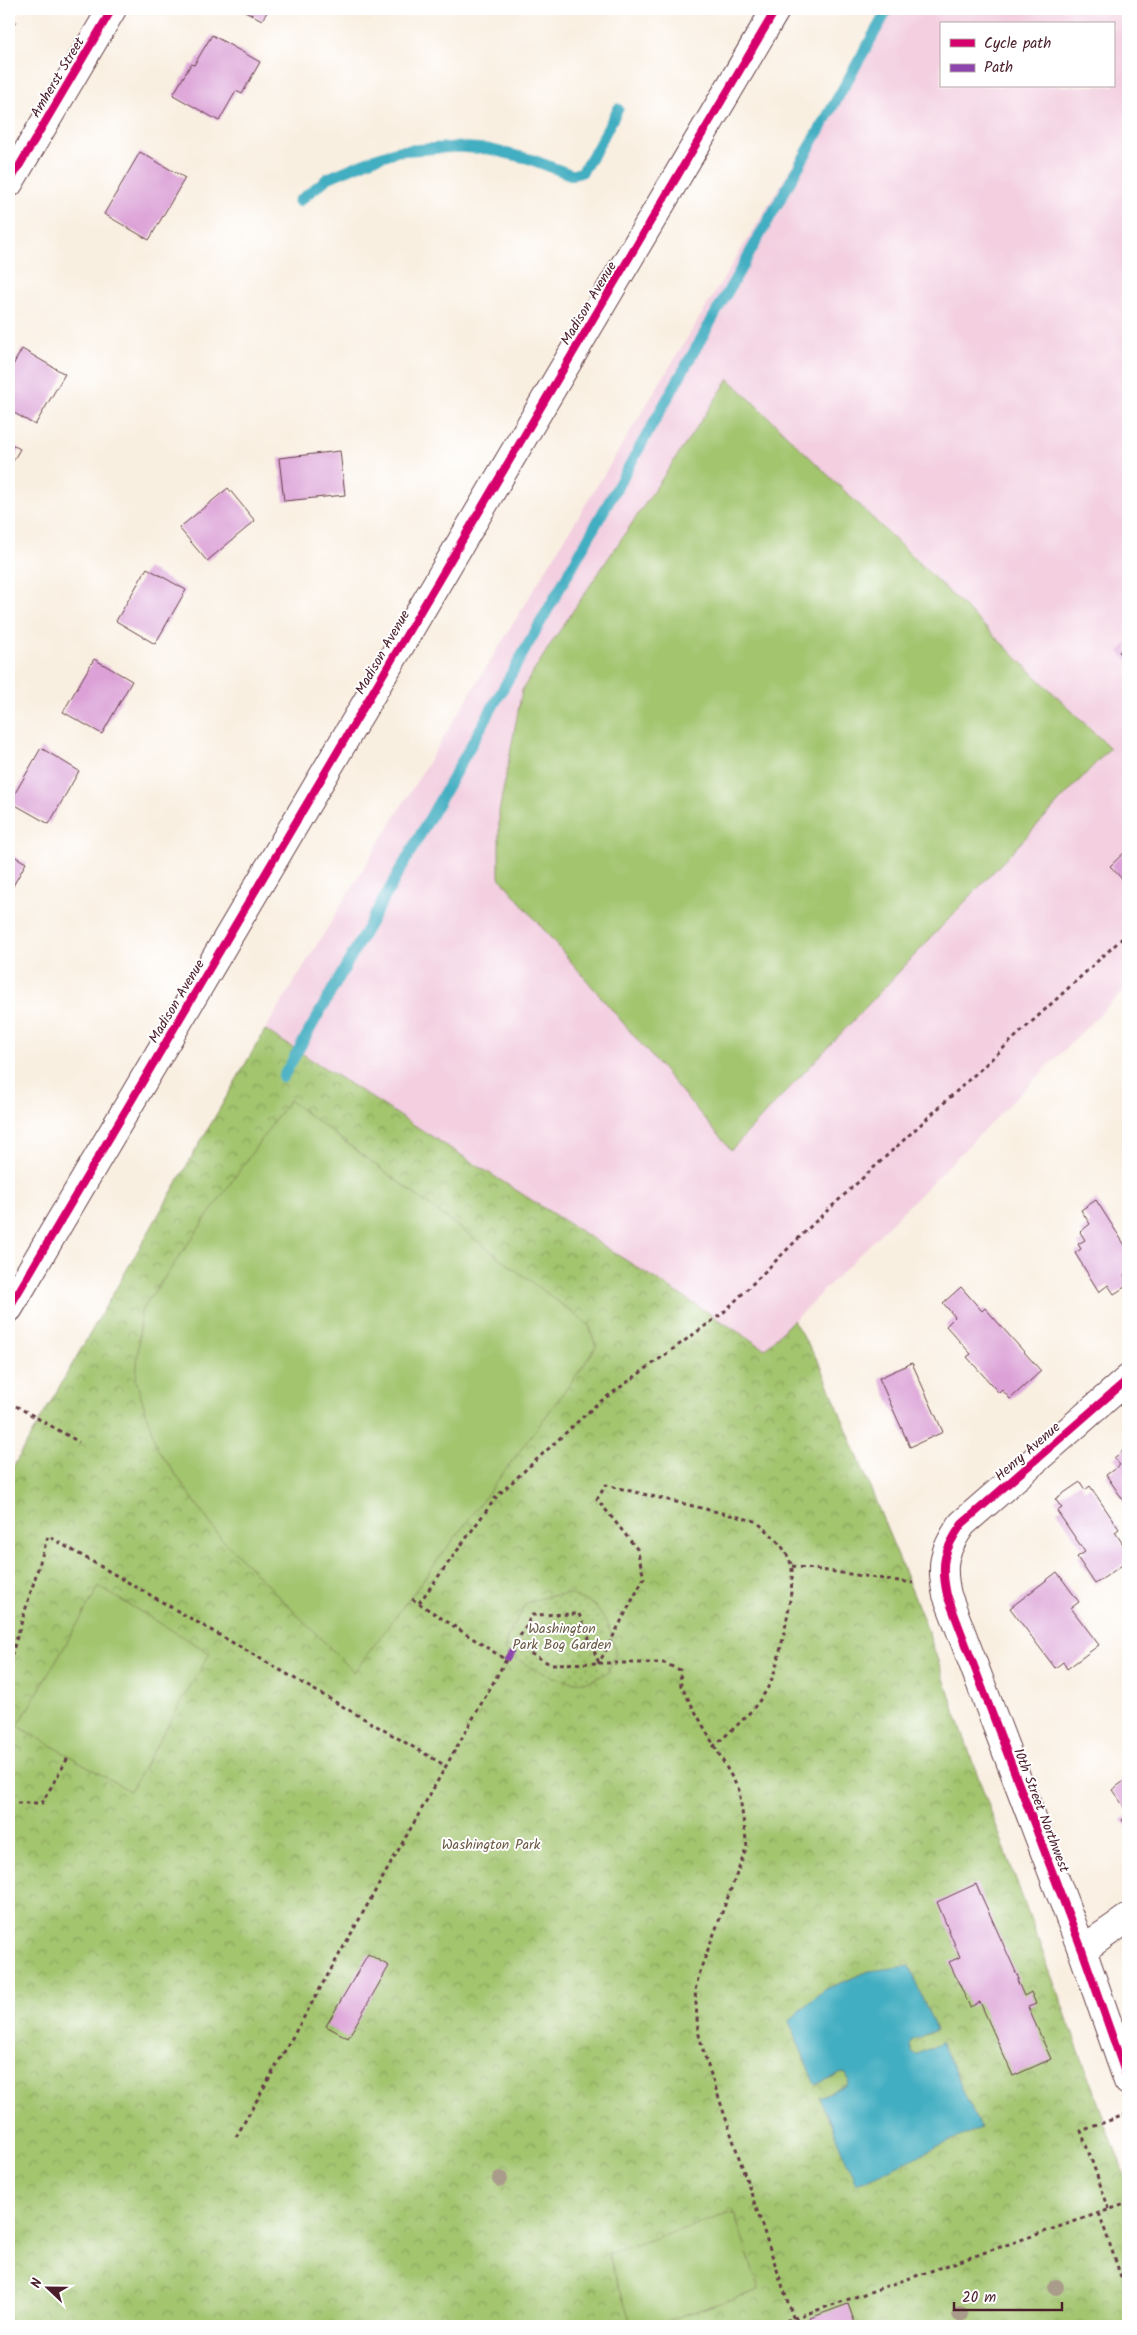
<svg xmlns="http://www.w3.org/2000/svg" width="1137" height="2335" font-family="Kalam,sans-serif">
  <style>
    .built { fill: #f3cfe0; fill-rule: evenodd }
    .park { fill: url(#park-crowns); stroke: #76724c }
    .garden { fill: url(#garden-dots); stroke: #76724c }
    .pitch { fill: #a3c56e; stroke: #76724c }
    .water { fill: #42aec1; stroke: #466676 }
    .lines { fill: none; stroke-linecap: round; stroke-linejoin: round }
    .stream { stroke: #42aec1; stroke-width: 11 }
    .building { fill: #dca2d7 }
    .street-casing { stroke: #643e46; stroke-width: 30 }
    .path { stroke: #643e46; stroke-width: 3; stroke-dasharray: 4 4; stroke-linecap: butt }
    .street { stroke: #fff; stroke-width: 28 }
    .quiet { stroke: #8e44ad; stroke-width: 6; stroke-dasharray: 12 6; stroke-linecap: butt }
    .cycleway-casing { stroke: #fff; stroke-width: 11 }
    .cycleway { stroke: #d6006c; stroke-width: 8 }
    .tree { fill: #aa9c8a }
    .labels { text-anchor: middle; stroke-width: 4; stroke-linejoin: round; paint-order: stroke }
    .street-label { font-size: 14px; fill: #4a1f2b; stroke: #fff }
    .park-label { font-size: 14px; fill: #695942; stroke: #fff }
  </style>
  <defs>
    <pattern id="park-crowns" width="20" height="18" patternUnits="userSpaceOnUse" patternTransform="scale(1.25)"><rect width="20" height="18" fill="#a3c56e"/><path d="M2 6a3 3 0 1 1 6 0M12 15a3 3 0 1 1 6 0" fill="none" stroke="#879f5b"/></pattern>
    <pattern id="garden-dots" width="8" height="8" patternUnits="userSpaceOnUse" patternTransform="scale(1.25)"><rect width="8" height="8" fill="#a3c56e"/><path d="M2 2h.1M6 6h.1" fill="none" stroke="#879f5b" stroke-width="1.8" stroke-linecap="round"/></pattern>
  </defs>
  <rect width="100%" height="100%" fill="#fff"/>
  <filter id="ink" filterUnits="userSpaceOnUse"><feTurbulence type="fractalNoise" baseFrequency=".02" numOctaves="2"/><feDisplacementMap in="SourceGraphic" scale="10" xChannelSelector="R" yChannelSelector="G"/><feConvolveMatrix kernelMatrix="1 2 1 2 8 2 1 2 1" color-interpolation-filters="sRGB"/></filter>
  <filter id="wash" filterUnits="userSpaceOnUse"><feTurbulence type="fractalNoise" baseFrequency=".0096" numOctaves="4" result="noise"/><feDisplacementMap in="SourceGraphic" scale="20" xChannelSelector="R" yChannelSelector="G"/><feGaussianBlur stdDeviation="1.12" result="paint"/><feColorMatrix in="noise" values="0 0 0 0 0 0 0 0 0 0 0 0 0 0 0 0 0 1.4 0 .05"/><feComposite in="paint" operator="in"/></filter>
  <g filter="url(#wash)">
    <rect width="100%" height="100%" fill="#f9efe1"/>
    <path class="built" d="M888,9H1128V986L765,1349L265,1030ZM941,24H1113V86H941Z"/>
    <path class="park" d="M265,1030L765,1349L793,1320L821,1366L925,1623L972,1760L1128,2184V2326H9V1474Z"/>
    <path class="garden" d="M570,1594L594,1605L608,1624L616,1653L607,1673C600,1676 590,1682 582,1682C560,1684 521,1664 505,1650L507,1638L526,1603L548,1596Z"/>
    <path class="pitch" d="M729,379L1110,748L731,1150L499,877V812L522,690L552,642Z
      M289,1100L589,1325L596,1347L579,1372L354,1672L219,1536L157,1448L136,1380L141,1311Z
      M99,1587L210,1653L130,1791L18,1726Z
      M734,2212L759,2290L651,2326H632L608,2254Z"/>
    <path class="water" d="M909,1966L936,2030L912,2040L910,2046L913,2053L918,2054L942,2043L980,2128L856,2184L819,2097L847,2085L849,2080L846,2074L842,2073L815,2085L789,2021L823,1990L869,1971Z"/>
    <g class="lines">
      <path class="stream" d="M299,201L328,178L373,159L398,151L456,147L488,149L530,159L572,175L582,172L595,152L618,109
        M283,1077L888,9"/>
    </g>
    <g id="blocks">
      <path class="building" d="M241,9H269L262,20Z
        M9,17L16,21L9,32Z
        M212,35L260,62L242,94L236,91L219,121L173,95L191,64L194,65Z
        M140,152L185,178L149,240L104,214Z
        M22,349L65,374L35,425L9,410V363L13,365Z
        M9,443L20,449L9,468Z
        M340,451L345,495L284,501L279,458Z
        M228,488L255,521L207,561L179,528Z
        M147,568L186,590L155,644L116,621Z
        M1128,642V661L1119,652Z
        M94,659L132,681L102,734L63,712Z
        M41,748L79,771L49,824L10,802Z
        M1128,849V873L1122,879L1110,866Z
        M9,853L26,863L9,893Z
        M1096,1200L1128,1250V1272L1124,1275L1128,1285L1114,1294L1108,1285L1099,1292L1075,1253L1081,1249L1078,1244L1085,1240L1080,1232L1090,1224L1081,1210Z
        M961,1287L982,1311L985,1308L1041,1371L1010,1399L1002,1390L999,1393L967,1357L971,1354L946,1326L955,1317L943,1303Z
        M912,1363L943,1432L910,1447L879,1378Z
        M1128,1447V1507L1106,1475L1120,1465L1114,1458Z
        M1080,1482L1085,1490L1090,1486L1119,1529L1115,1532L1128,1552V1561L1095,1584L1077,1557L1085,1552L1057,1511L1062,1508L1055,1499Z
        M1057,1572L1079,1602L1071,1608L1099,1645L1067,1669L1063,1662L1055,1668L1010,1608Z
        M1128,1778V1812L1112,1790Z
        M1128,1815V1828L1122,1820Z
        M976,1884L1019,1979L1017,1980L1024,1996L1031,1992L1036,2004L1028,2007L1051,2059L1013,2076L980,2002L970,2007L949,1962L960,1957L937,1902Z
        M368,1954L389,1966L348,2038L326,2026Z
        M848,2304L856,2326H813L810,2318Z"/>
    </g>
  </g>
  <g filter="url(#ink)">
    <use href="#blocks" fill-opacity="0" stroke="#643e46" stroke-width="1"/>
    <g class="lines">
      <defs>
        <path id="street" d="M9,183L112,9
          M9,1308L776,9
          M1128,1379L962,1524C944,1550 940,1563 947,1595L1082,1950L1128,2081
          M1082,1950L1128,1918"/>
      </defs>
      <use href="#street" class="street-casing"/>
      <path class="path" d="M9,1402L79,1442
        M792,1566L913,1583
        M419,1603L497,1496L597,1404L723,1313L816,1221L1128,933
        M579,1614L599,1663L550,1664L515,1645L532,1615Z
        M9,1663L48,1536L446,1766
        M713,1747C735,1727 759,1708 771,1681C779,1664 797,1580 791,1564C784,1545 771,1533 755,1521L606,1485L597,1499L637,1549L644,1578L599,1663H664L680,1670L681,1686L739,1790L747,1847L701,1968L695,1990L698,2031L704,2054L796,2326
        M9,1803H42L69,1756
        M236,2137L506,1660L409,1597
        M1109,2209L1081,2131L1127,2114
        M1099,2213L1128,2297
        M771,2326L1128,2203"/>
      <use href="#street" class="street"/>
      <path class="quiet" d="M506,1660L515,1645"/>
      <defs>
        <path id="cycleway" d="M9,183L112,9
          M9,1308L776,9
          M1128,1379L962,1524C944,1550 940,1563 947,1595L1082,1950L1128,2081"/>
      </defs>
      <use href="#cycleway" class="cycleway-casing"/>
      <use href="#cycleway" class="cycleway"/>
    </g>
    <g class="tree">
      <circle cx="500" cy="2179" r="8"/>
      <circle cx="1056" cy="2287" r="8"/>
      <circle cx="960" cy="2314" r="8"/>
    </g>
  </g>
  <g class="labels">
    <g class="street-label">
      <text transform="translate(57 77) rotate(-59)" y="5">Amherst Street</text>
      <text transform="translate(588 303) rotate(-59)" y="5">Madison Avenue</text>
      <text transform="translate(382 652) rotate(-60)" y="5">Madison Avenue</text>
      <text transform="translate(176 1001) rotate(-59)" y="5">Madison Avenue</text>
      <text transform="translate(1027 1451) rotate(-41)" y="5">Henry Avenue</text>
      <text transform="translate(1042 1810) rotate(69)" y="5">10th Street Northwest</text>
    </g>
    <g class="park-label">
      <text x="562" y="1633">Washington<tspan x="562" dy="16">Park Bog Garden</tspan></text>
      <text x="491" y="1849">Washington Park</text>
    </g>
  </g>
  <rect width="1137" height="2335" fill="none" stroke="#fff" stroke-width="30"/>
  <rect x="940" y="22" width="175" height="65" fill="#ffffff" stroke="#b7a5aa"/>
  <rect x="950" y="39" width="25" height="8" fill="#d6006c" stroke="#b7a5aa"/>
  <text x="984" y="48" font-size="15" fill="#4a1f2b">Cycle path</text>
  <rect x="950" y="64" width="25" height="8" fill="#8e44ad" stroke="#b7a5aa"/>
  <text x="984" y="72" font-size="15" fill="#4a1f2b">Path</text>
  <g transform="translate(48 2288) rotate(292)" stroke="#ffffff" stroke-width="4" paint-order="stroke">
  <path d="M0-4L9 19L0 12L-9 19Z" fill="#4a1f2b"/>
  <text y="-8" font-size="14" font-weight="bold" text-anchor="middle" fill="#4a1f2b">N</text>
  </g>
  <path d="M954 2302v8h108v-8" fill="none" stroke="#4a1f2b" stroke-width="2.5"/>
  <text x="962" y="2302" font-size="15" fill="#4a1f2b" stroke="#ffffff" stroke-width="4" paint-order="stroke">20 m</text>
</svg>
